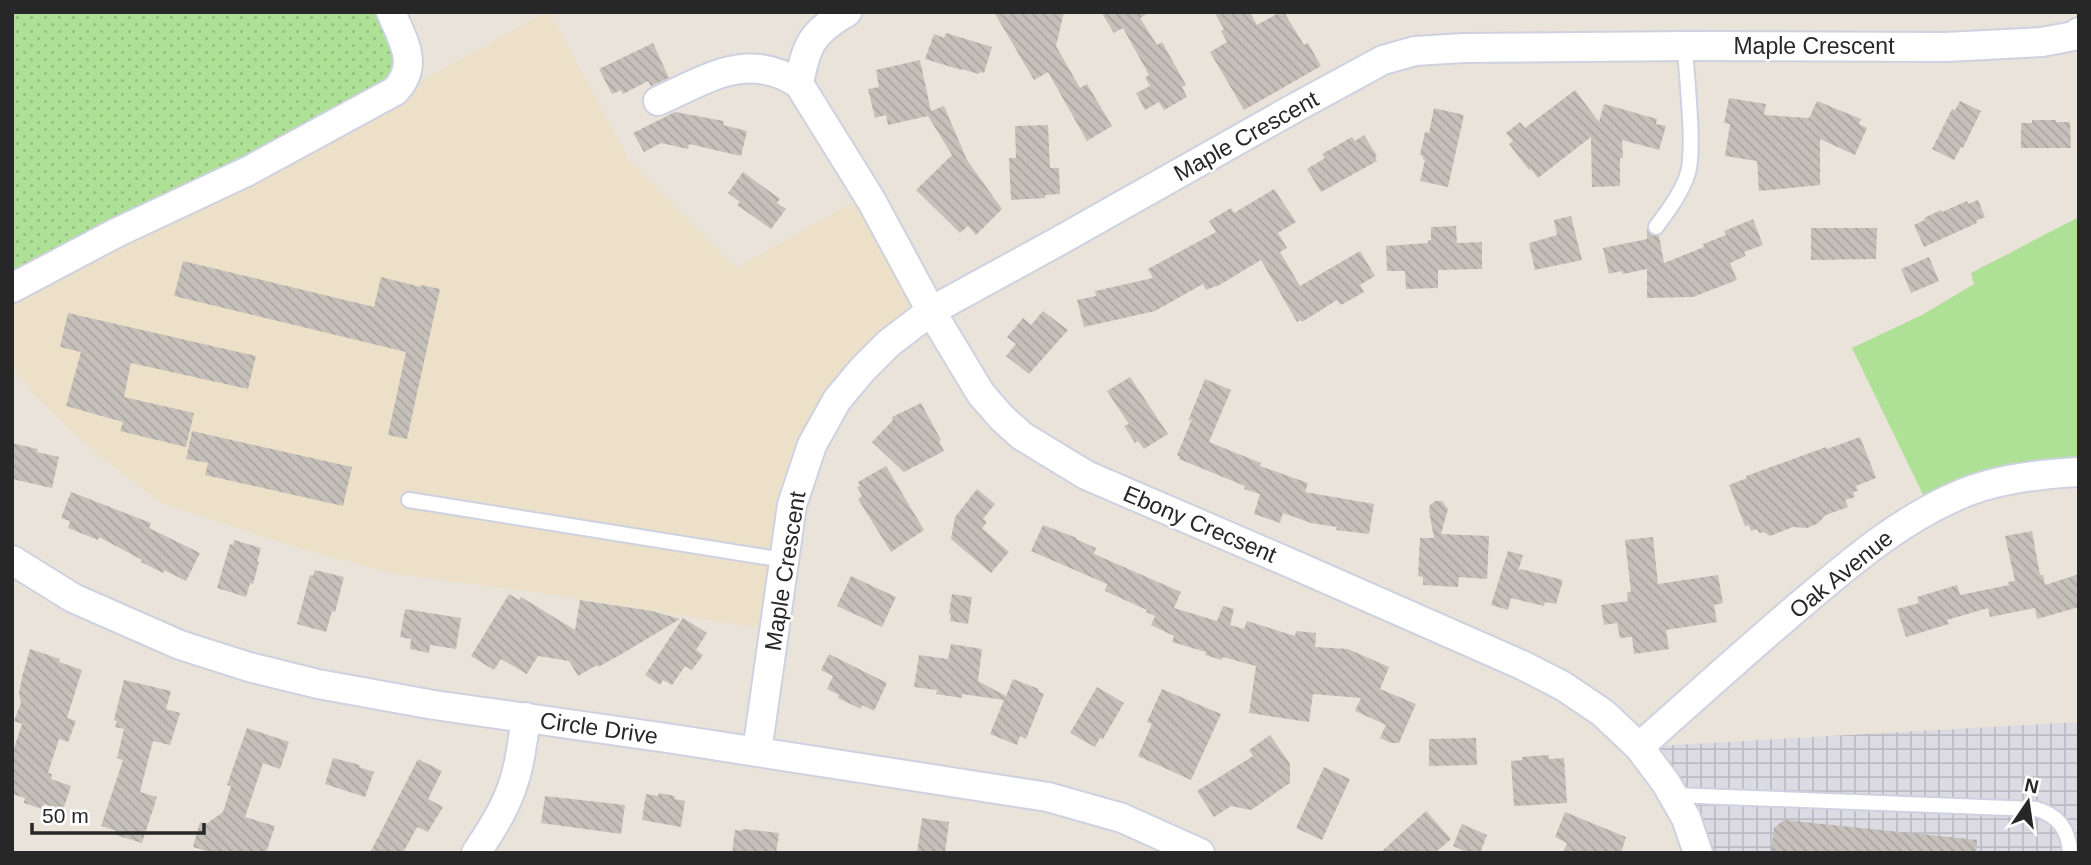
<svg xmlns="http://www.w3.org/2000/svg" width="2091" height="865" font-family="Arial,sans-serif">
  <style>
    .industrial { fill: url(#industrial-grid) }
    .education { fill: #ece0c8 }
    .grass { fill: url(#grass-dots) }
    .garden { fill: #aee096 }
    .building { fill: url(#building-back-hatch) }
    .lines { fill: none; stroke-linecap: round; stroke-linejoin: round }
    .service-casing { stroke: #ced1e0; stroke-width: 18 }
    .minor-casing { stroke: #ced1e0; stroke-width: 32 }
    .service { stroke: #fff; stroke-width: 14 }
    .minor { stroke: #fff; stroke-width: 28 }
    .labels { text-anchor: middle; stroke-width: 5; stroke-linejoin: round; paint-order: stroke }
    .street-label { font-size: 23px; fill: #272727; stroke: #fff }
  </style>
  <defs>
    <pattern id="industrial-grid" width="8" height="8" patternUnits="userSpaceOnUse" patternTransform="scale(1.75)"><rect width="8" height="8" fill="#dcdae2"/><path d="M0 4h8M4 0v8" fill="none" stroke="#bdbbc2"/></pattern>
    <pattern id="grass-dots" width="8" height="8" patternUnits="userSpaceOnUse" patternTransform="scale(1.75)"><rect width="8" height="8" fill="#aee096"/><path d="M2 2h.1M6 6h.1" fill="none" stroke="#96c081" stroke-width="1.8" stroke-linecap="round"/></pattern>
    <pattern id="building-back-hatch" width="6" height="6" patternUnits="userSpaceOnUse" patternTransform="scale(1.75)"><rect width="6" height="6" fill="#c5c0b9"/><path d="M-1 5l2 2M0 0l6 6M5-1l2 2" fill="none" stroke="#a9a59f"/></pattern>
  </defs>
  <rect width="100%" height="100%" fill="#eae3d9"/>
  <path class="industrial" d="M2079,722V853H1698L1639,747Z"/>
  <path class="education" d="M546,12H549L629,160L736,268L865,196L934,318L891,344L811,444L772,630L563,596L392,573L303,549L161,503L82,441L34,394L12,366V289L352,120Z"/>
  <path class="grass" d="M12,12H375L414,86L12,289Z"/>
  <path class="garden" d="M2079,217V471L1929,507L1852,348L1922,315L1974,284L1971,273Z"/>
  <path class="building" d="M994,12H1064L1056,46L1080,88L1087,84L1112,126L1087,141L1048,72L1034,80Z
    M1101,12H1150L1140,18L1157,45L1162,42L1186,85L1182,87L1187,97L1164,110L1159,102L1145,110L1136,93L1150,86L1145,78L1149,75L1123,28L1114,33Z
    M1214,12H1250L1257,25L1280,12H1284L1304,45L1308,43L1321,66L1244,110L1210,52L1227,42L1221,31L1224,29Z
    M946,33L992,47L984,73L980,72L979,74L961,69V70L925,59L934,34L944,38Z
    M653,43L669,78L651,86L648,81L623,94L621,90L612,94L599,69Z
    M920,60L931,111L944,106L967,160L1002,209L976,235L968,226L960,233L916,190L952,155L928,116L888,125L886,115L875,118L868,89L879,87L876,70Z
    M1575,90L1599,122L1604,104L1657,119L1656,124L1666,126L1659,150L1622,140L1623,158H1620V186L1592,187L1591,137L1538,178L1531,169L1529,170L1509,144L1513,141L1506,133L1520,122L1525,128Z
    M1729,98L1766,104L1764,115L1809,118L1817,101L1861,119L1859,124L1867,128L1855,155L1820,139V185L1759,191L1757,161L1725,156L1730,124L1724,123Z
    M1960,101L1981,111L1963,148L1961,147L1954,160L1932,149L1952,109L1955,110Z
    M1434,108L1464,115L1448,187L1420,181L1425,160L1423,159V156L1420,155L1425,132L1429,133Z
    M675,112L724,121L723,125L747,131L741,156L689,144L688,149L661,143L644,152L633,133Z
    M2032,120H2056V122H2070L2071,148H2021V123H2032Z
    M1048,125L1050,168H1059L1060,194L1045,195V198L1011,200L1009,158H1016L1015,126Z
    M1364,135L1377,156L1375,157L1377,161L1321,192L1307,169L1325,158L1322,154L1352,137L1355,141Z
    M743,172L780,199L777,203L786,209L771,229L737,205L740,202L728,193Z
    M1274,189L1296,222L1278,233L1287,248L1280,252L1300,286L1360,251L1375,276L1360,285L1364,292L1341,305L1337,300L1302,322L1301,320L1297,322L1261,260L1216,287V286L1206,290L1203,284L1155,311L1084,327L1077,300L1096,296L1095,291L1153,278L1148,269L1216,232L1209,221L1231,208L1234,213Z
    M1978,200L1985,217L1976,221L1977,223L1924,247L1914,225L1925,220L1924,218L1941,210L1942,212L1967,201L1968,204Z
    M1571,216L1582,260L1535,270L1529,243L1557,235L1554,220Z
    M1753,219L1763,245L1744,252L1746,256L1730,263L1737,280L1693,297L1647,298V269L1623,274L1622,271L1609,274L1603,248L1647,239V229L1651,235L1659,236L1664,263L1704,247L1703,244L1726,235L1724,231Z
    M1456,226L1457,243L1482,242V269L1438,270V288L1406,289L1405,271H1387L1386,246L1428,243V240H1431V227Z
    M1811,228H1877L1876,259L1811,260Z
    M1929,257L1939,281L1911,293L1901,269Z
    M183,261L374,307L381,277L421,287V285L440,289L407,439L388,435L406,352L174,296Z
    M1043,311L1068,330L1029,374L1006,356L1016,344L1007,337L1023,318L1031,325Z
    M68,313L256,356L248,389L131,363L124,397L194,413L186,447L120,431L123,422L66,406L81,352L60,347Z
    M1130,377L1168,434L1144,449L1138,441L1135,443L1124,426L1129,424L1107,391Z
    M1205,379L1231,390L1209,442L1261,463L1260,466L1308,483L1305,492L1374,504L1369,534L1336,530L1337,527L1311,523L1283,513L1280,523L1254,514L1260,494L1244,489L1245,486L1179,459L1180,457L1177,455L1192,419L1188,421Z
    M921,403L941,440L939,442L944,451L904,472L872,442L893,420L892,417Z
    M192,431L352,467L343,506L205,475L208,463L186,459Z
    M1860,437L1876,478L1856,486L1858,491L1853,492L1855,497L1845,500L1848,507L1826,515L1817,524L1807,528L1793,527L1770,536L1764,532L1759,533L1757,529L1751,531L1749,525L1745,526L1729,485L1747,478L1746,476L1826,447L1827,449Z
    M12,443L38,449L37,452L59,457L52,488L12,479Z
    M886,466L924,530L891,552L858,499L862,496L857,487L860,486L858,482Z
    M977,489L995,504L983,519L987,522L982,528L1009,552L991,573L951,539L955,517Z
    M71,492L151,523L149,528L200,553L186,581L164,570L163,573L141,562L142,560L99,537L98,540L68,528L70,521L61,518Z
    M1435,501H1442L1448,509L1441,534L1489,536L1487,579L1459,577L1458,587L1423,585V577L1418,576L1420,538H1434L1429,511L1430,505Z
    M1043,525L1077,538L1076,539L1096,548L1094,554L1181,592L1174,608L1217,621L1223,606L1234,609L1230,625L1244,629L1247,621L1295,636L1296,631L1316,633L1315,647L1348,649L1389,667L1380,689L1416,704L1399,743H1391L1380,738L1386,725L1355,711L1361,698L1313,694L1309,722L1249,713L1256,666L1223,657L1222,660L1205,655L1206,652L1172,642L1174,636L1151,625L1155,616L1146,612L1147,610L1105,591L1107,584L1031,551Z
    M2032,531L2040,575H2043L2045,585L2079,574V607L2037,619L2035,608L1990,617L1988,608L1947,620L1949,624L1906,637L1897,609L1919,603L1917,597L1957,585L1960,595L2009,585L2008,582L2015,581L2005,536Z
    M1653,537L1658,584L1718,575L1723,603L1714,605L1717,622L1666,630L1669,649L1634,654L1632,637L1620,638L1617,623L1604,625L1601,605L1628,601L1627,592H1631L1625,540Z
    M234,540L261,548L257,562H259L253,584L250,583L246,597L217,588L230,544L233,545Z
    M1508,551L1523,555L1518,571L1521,569L1563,580L1556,604L1545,602L1544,606L1511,598L1508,610L1491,605Z
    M315,570L344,577L335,612L332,611L326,632L297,624L310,575L313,576Z
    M851,576L896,597L882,627L837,606Z
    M509,594L519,600L521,597L575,630L580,600L652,611L680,619L620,655L598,667L597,665L578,676L569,661L538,656L527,674L501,659L494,670L471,656Z
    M952,594L972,597L968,624L950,621L951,614L949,613Z
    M405,609L461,618L456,649L430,645L429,653L410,649L411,639L400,637Z
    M683,618L707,633L696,650L703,655L692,670L685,666L672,685L663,680L660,685L645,675Z
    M951,644L982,649L978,681L1006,696L1013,679L1039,689L1038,691L1044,694L1026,739L1020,736L1017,745L990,734L1004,700L962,694V698L936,694L937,690L914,687L919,655L948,659Z
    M30,649L60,659L59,662L82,670L67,718L76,721L68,742L59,739L48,773L52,774L51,779L71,786L63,810L44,804L42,809L24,803L25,798L12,794V754L22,724L14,721L21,703L19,694L22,677Z
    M829,654L887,683L874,711L862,705L861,709L838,698L839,695L827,689L833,676L821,670Z
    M124,680L171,691L166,709L180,713L170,745L153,741L140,792L157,797L142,843L116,835L117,831L101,826L123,760L117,758L124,729L115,727L117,721L114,720Z
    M1097,687L1124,703L1103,739L1100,738L1095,747L1070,733Z
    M1162,689L1221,714L1191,780L1138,756L1152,724L1147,722Z
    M247,728L289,742L280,769L263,763L245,817L275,826L266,853H213L193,847L200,822L206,824L223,812L231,786L227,785Z
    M1270,735L1290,764V783L1251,810L1231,806L1214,817L1197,791L1253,756L1249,750Z
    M1476,738L1477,765L1429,766V739Z
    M1549,755V759L1564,758L1567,803L1514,806L1511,761L1522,760V757Z
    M333,758L360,765L359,767L374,772L365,797L325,784Z
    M418,759L442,771L428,799L443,807L428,832L417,827L403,853H370Z
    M1324,767L1350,779L1322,840L1296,828Z
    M659,793L675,796L674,799L685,801L681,827L642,820L646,794L658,796Z
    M545,796L625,805L621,834L541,823Z
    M1426,811L1451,839L1435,853H1380Z
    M1565,812L1626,837L1621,853H1563L1567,843L1555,837Z
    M922,818L949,822L945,853H917Z
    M1784,820L1977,840L1976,853H1771L1774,828Z
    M1462,824L1487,835L1480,853H1468L1453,846Z
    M743,829L779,833L776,853H732L735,830L742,831Z"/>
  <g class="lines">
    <defs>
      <path id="service" d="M1656,227C1668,211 1680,195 1687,176C1696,152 1686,75 1685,46
        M409,500L784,560
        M1673,795L2036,809C2058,815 2069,830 2070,853"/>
      <path id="minor" d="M799,84C806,45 812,32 847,12
        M658,101C707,79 748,50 799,84L871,200L931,311L981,394L1002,418L1022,436L1086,475L1297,566L1522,665L1563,686L1603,713L1639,747L1666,783L1686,818L1698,853
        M12,288L116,233L248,171L395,91C420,65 403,41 391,12
        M12,560L73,598L180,645L249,667L318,684L434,705L667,738L1048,797L1122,818L1200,853
        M1639,747C1692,700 1745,652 1799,606C1849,564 1898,521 1959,495C1996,479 2039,474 2079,472
        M757,752L792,505L812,445L837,400L862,370L889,343L931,311L1057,242L1291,110L1383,60L1415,51L1464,48L1685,46L1946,47L2042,42L2074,36L2079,32
        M476,853C492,829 507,806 515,778C521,759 523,737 526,717"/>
    </defs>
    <use href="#service" class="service-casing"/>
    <use href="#minor" class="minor-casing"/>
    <use href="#service" class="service"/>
    <use href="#minor" class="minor"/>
  </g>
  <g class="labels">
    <g class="street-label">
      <text x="1814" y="54">Maple Crescent</text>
      <text transform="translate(1246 136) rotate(-29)" y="8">Maple Crescent</text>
      <text transform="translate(1200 524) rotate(23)" y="8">Ebony Crecsent</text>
      <text transform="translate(785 571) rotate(-81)" y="8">Maple Crescent</text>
      <text transform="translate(1841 574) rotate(-39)" y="8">Oak Avenue</text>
      <text transform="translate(599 728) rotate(8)" y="8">Circle Drive</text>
    </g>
  </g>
  <rect width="2091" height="865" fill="none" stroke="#272727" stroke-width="28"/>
  <g transform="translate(2028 802) rotate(13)" stroke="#ffffff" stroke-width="5" paint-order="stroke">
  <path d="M0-5L12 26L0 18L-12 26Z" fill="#272727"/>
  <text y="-10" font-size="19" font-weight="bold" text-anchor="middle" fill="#272727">N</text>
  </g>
  <path d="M32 823v10h172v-10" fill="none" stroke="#272727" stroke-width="3.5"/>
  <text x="42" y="823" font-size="21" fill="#272727" stroke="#ffffff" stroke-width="5" paint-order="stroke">50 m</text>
</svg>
